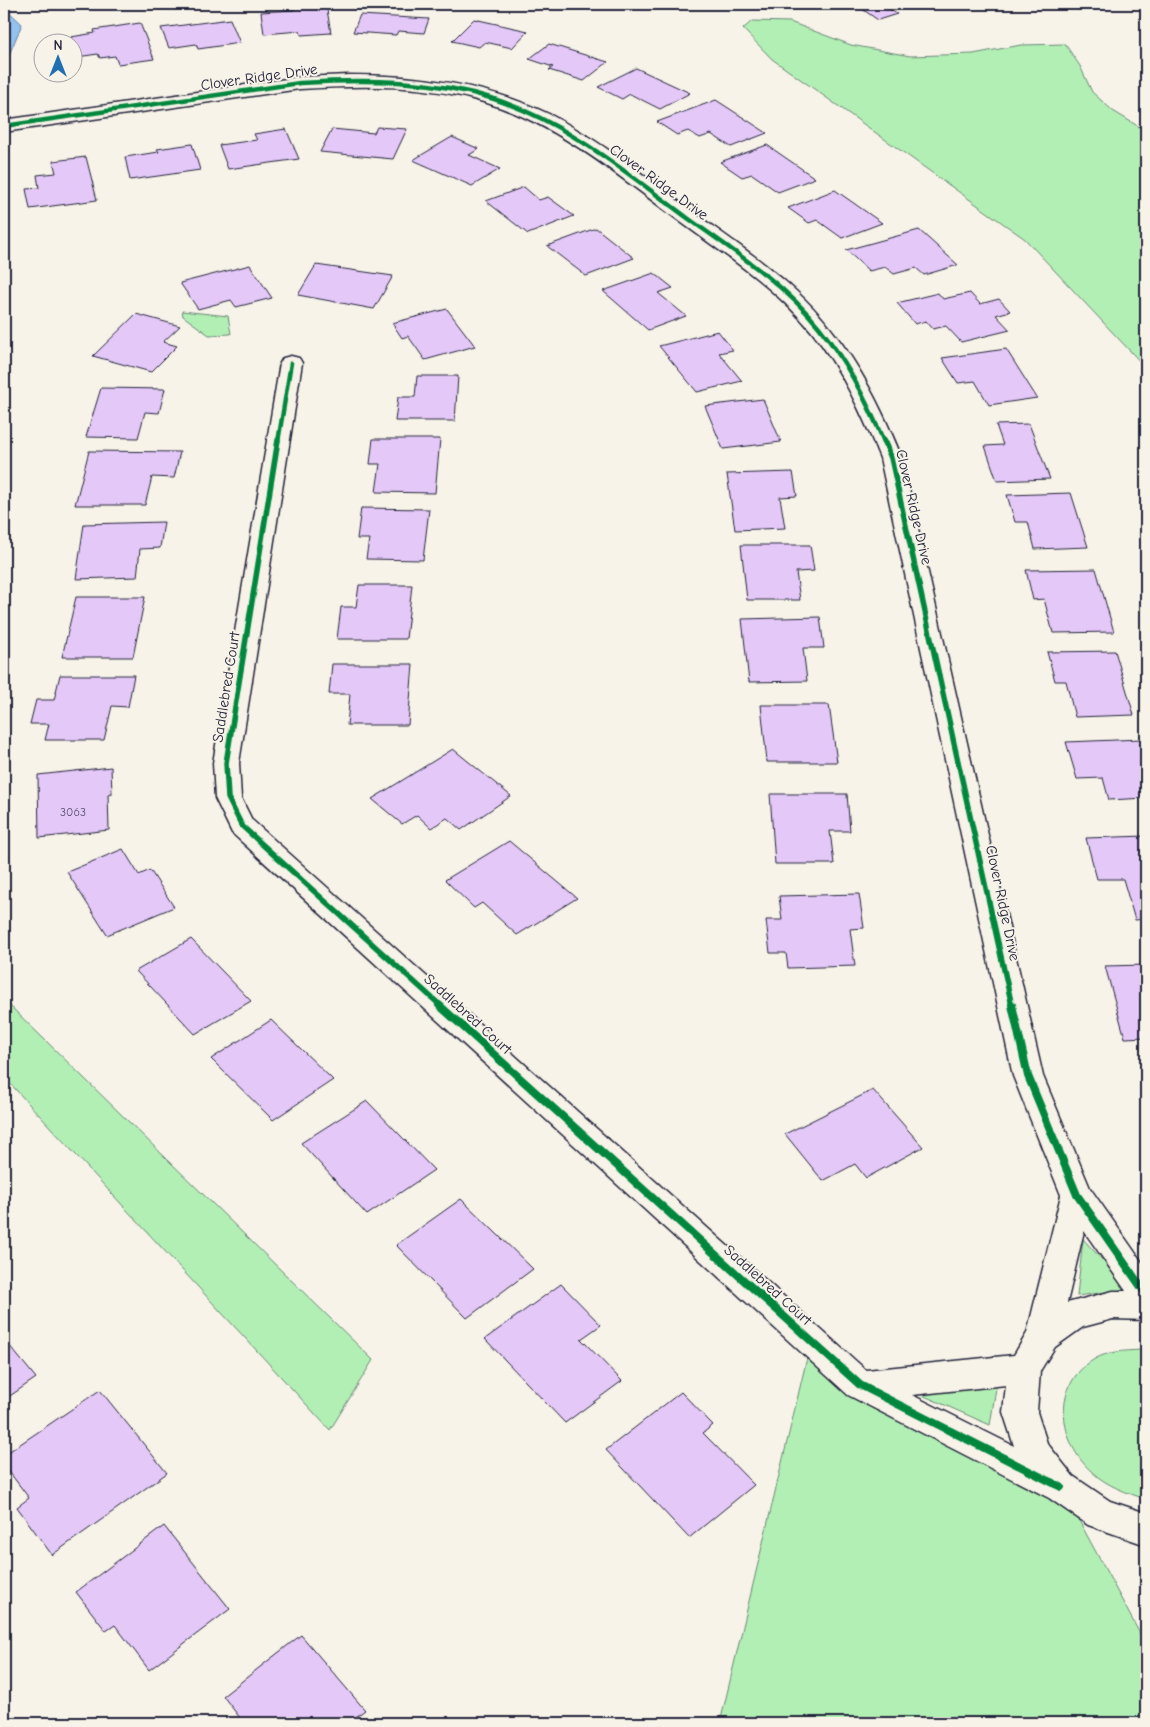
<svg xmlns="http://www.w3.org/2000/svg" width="1150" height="1727" font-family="'Comic Neue',sans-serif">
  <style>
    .green { fill: #b2efb4; stroke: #6a8878 }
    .water { fill: #92c2ed; stroke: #6582a6 }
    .building { fill: #e4c9f8; stroke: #22223b }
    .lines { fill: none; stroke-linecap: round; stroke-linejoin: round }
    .street-casing { stroke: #22223b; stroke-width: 3 }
    .street { fill: #f7f3e8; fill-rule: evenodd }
    .cycleway-far2-casing { stroke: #f7f3e8; stroke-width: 7 }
    .cycleway-far1-casing { stroke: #f7f3e8; stroke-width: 9 }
    .cycleway-casing { stroke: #f7f3e8; stroke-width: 11 }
    .cycleway-far2 { stroke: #00873e; stroke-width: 4.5 }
    .cycleway-far1 { stroke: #00873e; stroke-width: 5.5 }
    .cycleway { stroke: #00873e; stroke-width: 8 }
    .labels { text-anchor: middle; stroke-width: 4; stroke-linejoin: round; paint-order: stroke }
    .number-label { font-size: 12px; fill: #524c6a }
    .street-label { font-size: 15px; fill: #22223b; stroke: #f7f3e8 }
  </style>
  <rect width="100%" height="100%" fill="#f7f3e8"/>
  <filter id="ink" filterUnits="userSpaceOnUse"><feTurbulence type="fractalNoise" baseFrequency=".02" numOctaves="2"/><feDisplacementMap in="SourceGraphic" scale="10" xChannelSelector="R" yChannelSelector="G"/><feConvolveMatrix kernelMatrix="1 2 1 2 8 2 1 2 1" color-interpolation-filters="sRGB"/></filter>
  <g filter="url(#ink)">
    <path class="green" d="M752,21L790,22L851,45L910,56L973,54L1021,45L1065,44L1080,66L1092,92L1113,111L1146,131V368L1025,239L772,59L743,29Z
      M182,311L228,316L231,334L209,335L183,316Z
      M4,1000L373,1360L330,1430L4,1077Z
      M1083,1239L1129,1289L1077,1296Z
      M811,1341L1061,1487L1146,1645V1723H720Z
      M1141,1350L1146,1351V1499C1127,1493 1107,1486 1092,1472C1059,1443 1051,1386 1093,1360C1107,1351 1125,1351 1141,1350Z
      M997,1382L990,1425L922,1395Z"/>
    <path class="water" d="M4,7L22,24L4,67Z"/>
    <path class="building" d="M294,4H326L331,33L301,35L300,31L264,34L261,12L294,10Z
      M855,4H882L897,14L878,20Z
      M360,15L429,19L424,33L398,31L396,35L353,32Z
      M230,19L240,43L198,49L196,44L169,48L161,28Z
      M474,19L528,31L512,48L485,42L479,47L452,41Z
      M140,23L154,59L118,64L115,56L100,58L98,54L77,57L71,37L95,33L94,30Z
      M549,44L608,62L584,81L549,70L553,67L529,59Z
      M636,68L690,93L660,109L630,94L622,99L598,87Z
      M716,100L767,133L731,147L711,134L700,138L688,131L677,135L657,122Z
      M377,127L407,129L393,159L320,152L332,129L374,133Z
      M286,129L299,159L228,169L219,145L257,140L254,134Z
      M452,137L479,149L469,155L500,169L472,186L413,160Z
      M192,144L200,170L130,180L125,157L159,152L157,149Z
      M767,145L815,178L778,192L752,174L742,177L720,162Z
      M86,157L97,200L30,209L26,189L39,188L37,175L56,173L53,161Z
      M524,187L539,200L548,197L574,216L528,234L486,201Z
      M835,190L882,223L842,238L817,220L809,223L788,208Z
      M596,228L634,258L586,276L547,246Z
      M919,230L958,265L924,275L916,268L894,274L885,267L869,271L846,250Z
      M250,265L272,298L236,307L231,300L198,309L180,283Z
      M316,265L393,276L374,309L298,295Z
      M654,273L673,288L658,293L686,316L648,330L603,291Z
      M938,293L943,299L970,293L980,304L999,299L1010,311L996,315L1010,330L961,342L946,326L933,329L926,321L915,324L897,303Z
      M447,309L475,346L425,360L408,336L402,338L392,323Z
      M136,314L180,326L163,342L177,346L151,372L93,356Z
      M718,331L733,350L719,353L742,381L697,392L659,346Z
      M1006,349L1037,398L989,405L975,381L958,383L942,358Z
      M417,376H458L455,421H395L398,397H415Z
      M101,388L165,389L159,413L145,412L138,438L86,437Z
      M763,399L781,442L723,449L705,406Z
      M1029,424L1050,479L997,481L985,446L1003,445L996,425Z
      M373,439H440L435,493L376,492L380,464H370Z
      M89,451L180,452L174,478L152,477L145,505H75Z
      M793,472L797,496L780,497L785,528L735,530L727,474Z
      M1071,493L1088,547L1035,549L1028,522H1015L1007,495Z
      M361,508L429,509L423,560L366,559L369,539H357Z
      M164,522L160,548L140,549L137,577L76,579L84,524Z
      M741,545H810L814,571L796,572L800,600H747Z
      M1096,569L1114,632L1053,633L1044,599L1033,600L1026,570Z
      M359,585H412L406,639H337L341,607H356Z
      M76,597H145L133,657H62Z
      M820,617L824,648H803L807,681L749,682L742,619Z
      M1115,651L1134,715L1075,717L1066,681H1055L1047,652Z
      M332,664H413L408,725H347L350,694H329Z
      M60,675H134L128,707L112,706L104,740H45L49,724H30L36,700H54Z
      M761,705H829L837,762H767Z
      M1142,739L1146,752V798L1109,800L1103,778L1077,779L1066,742Z
      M453,749L511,796L461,830L447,818L431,828L417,815L402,824L372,799Z
      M111,767L112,794L108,795L109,830L39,838L38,775Z
      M770,794H847L850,831H830L834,864H775Z
      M1146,836V919L1135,920L1123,879H1097L1086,838Z
      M509,841L577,898L517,935L482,903L474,908L445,880Z
      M123,849L139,875L150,870L174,907L107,935L67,872Z
      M859,894L864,928L850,929L855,966L788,968L786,953H770L766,920H782L779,896Z
      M191,939L251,1001L195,1034L136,971Z
      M1146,965V1037L1125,1038L1105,966Z
      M271,1020L333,1080L273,1120L211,1059Z
      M873,1090L923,1147L866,1178L855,1164L823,1181L785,1134Z
      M367,1101L434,1170L367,1215L301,1143Z
      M461,1199L533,1269L467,1318L396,1245Z
      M561,1284L601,1325L581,1339L622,1381L565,1423L485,1339Z
      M4,1339L36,1378L4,1400Z
      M100,1390L167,1473L52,1555L17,1507L29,1498L4,1465V1455Z
      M681,1392L713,1425L703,1433L754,1485L689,1538L606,1450Z
      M164,1526L230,1609L149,1670L115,1625L106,1631L76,1592Z
      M301,1635L365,1710L348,1723H244L223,1696Z"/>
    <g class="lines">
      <defs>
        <path id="street" d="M349,75C419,75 488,84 551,115C599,140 642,174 685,206C722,234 762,259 796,291C846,337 877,396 902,458L1043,1076L1090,1188L1146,1268V1320L1113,1319L1083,1327L1055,1347L1040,1371L1037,1412L1047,1443L1073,1476L1110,1501L1146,1513V1545L1088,1525L1049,1498L848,1395L232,833L215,798L213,763L280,363L283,358L291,356L299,358L302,363L239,763L241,798L252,820L866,1370L1014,1355L1027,1333L1061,1195L1013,1076L880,458C862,414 842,370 812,332C776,288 728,257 682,223C621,178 561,126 487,103C427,84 363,85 300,89L4,132V120L300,77ZM1084,1231L1126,1291H1113L1067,1303ZM1006,1385L1003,1412L1014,1446L912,1395Z"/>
      </defs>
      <use href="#street" class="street-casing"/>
      <use href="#street" class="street"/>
      <defs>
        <path id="cycleway-far2" d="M4,126L300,83C365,79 431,79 494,99C568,123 628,174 689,219C735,252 783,283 819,327C847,362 867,401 884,442
          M278,442L291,363"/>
        <path id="cycleway-far1" d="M278,440L226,763L228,798L242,826L441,1006
          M884,440L891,458L1012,1006"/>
        <path id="cycleway" d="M439,1005L860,1385L1061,1487
          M1012,1005L1028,1076L1077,1195L1146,1294"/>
      </defs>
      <use href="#cycleway-far2" class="cycleway-far2-casing"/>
      <use href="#cycleway-far1" class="cycleway-far1-casing"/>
      <use href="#cycleway" class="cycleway-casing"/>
      <use href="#cycleway-far2" class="cycleway-far2"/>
      <use href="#cycleway-far1" class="cycleway-far1"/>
      <use href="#cycleway" class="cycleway"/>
    </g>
  </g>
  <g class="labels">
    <g class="number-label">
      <text x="73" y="816">3063</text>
    </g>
    <g class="street-label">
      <text transform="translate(259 77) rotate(-8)" y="5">Clover Ridge Drive</text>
      <text transform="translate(659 182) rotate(36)" y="5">Clover Ridge Drive</text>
      <text transform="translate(914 507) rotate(77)" y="5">Clover Ridge Drive</text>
      <text transform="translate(226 687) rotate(-81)" y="5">Saddlebred Court</text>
      <text transform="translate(1003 903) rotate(78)" y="5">Clover Ridge Drive</text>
      <text transform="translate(468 1014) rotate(42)" y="5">Saddlebred Court</text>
      <text transform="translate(768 1285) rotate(42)" y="5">Saddlebred Court</text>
    </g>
  </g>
  <rect width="1150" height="1727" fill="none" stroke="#f7f3e8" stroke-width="20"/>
  <rect x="10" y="10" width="1130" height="1707" fill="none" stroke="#22223b" stroke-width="2" filter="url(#ink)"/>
  <g transform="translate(58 58)"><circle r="24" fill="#f7f3e8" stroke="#a29fa3"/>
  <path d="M0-4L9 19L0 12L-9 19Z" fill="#1f6fb2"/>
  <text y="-8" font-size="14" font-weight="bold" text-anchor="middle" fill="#22223b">N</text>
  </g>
</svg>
